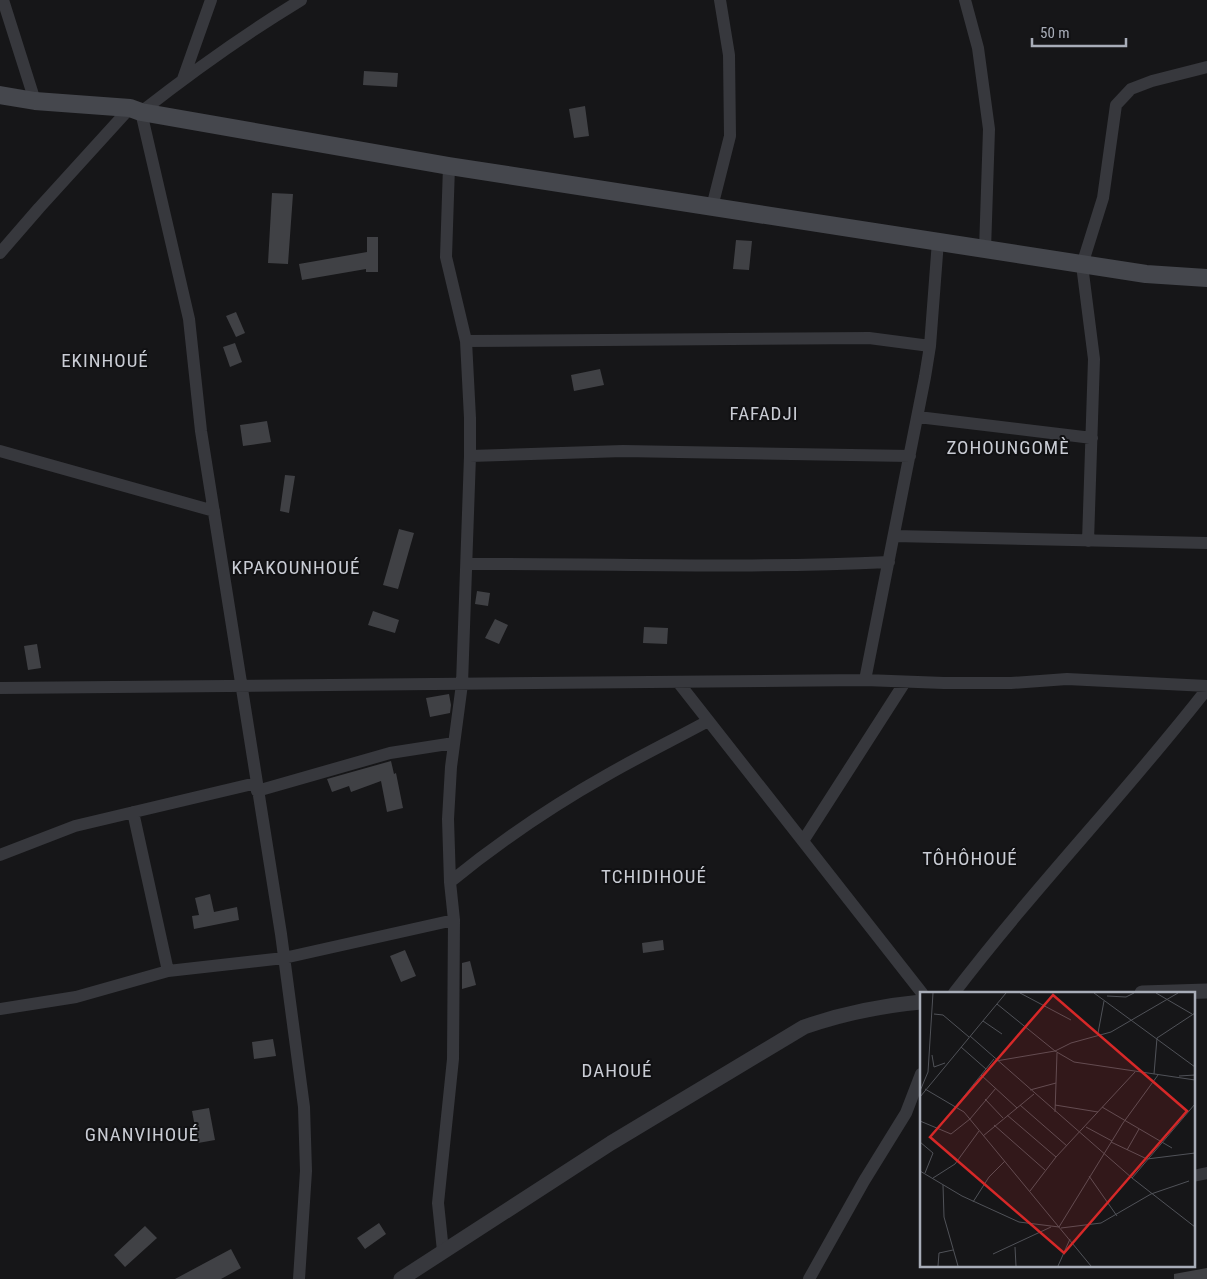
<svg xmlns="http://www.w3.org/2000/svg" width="1207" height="1279" font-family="'Roboto Condensed',sans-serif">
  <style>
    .building { fill: #404145 }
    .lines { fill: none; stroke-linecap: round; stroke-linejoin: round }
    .minor { stroke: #37383d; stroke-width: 12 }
    .tertiary { stroke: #37383d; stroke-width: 15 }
    .secondary { stroke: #45474d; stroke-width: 18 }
    .labels { text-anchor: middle; stroke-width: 4; stroke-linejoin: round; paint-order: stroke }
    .quarter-label { font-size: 19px; letter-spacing: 1px; fill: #c9ccd4; stroke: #111113 }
    .inset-road { fill: none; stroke: #505258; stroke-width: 1 }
    .view { fill: #d62828; fill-opacity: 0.15; stroke: #d62828; stroke-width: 2.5 }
    .inset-edge { fill: none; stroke: #a8adb8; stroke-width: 2.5 }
  </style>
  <rect width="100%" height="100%" fill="#161618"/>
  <path class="building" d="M364,71L398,73L397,87L363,85Z
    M585,106L589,136L574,138L569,109Z
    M272,193L293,194L288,264L268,263Z
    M367,237H378V272H366V269L302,280L299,264L367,252Z
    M736,240L752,241L749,270L733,269Z
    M236,312L245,333L236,337L226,316Z
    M235,343L242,362L230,367L223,347Z
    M600,369L604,385L574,391L571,375Z
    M267,421L271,442L243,446L240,425Z
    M285,475L295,476L289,513L280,511Z
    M399,529L414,533L398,589L383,585Z
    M477,591L490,593L488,606L475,604Z
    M373,611L399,620L395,633L368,625Z
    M495,619L508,625L499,644L485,638Z
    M644,627L668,628L667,644L643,643Z
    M37,644L41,668L28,670L24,646Z
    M449,694L451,705L450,713L430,717L426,698Z
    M391,761L394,774L396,773L403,808L387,812L381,781L351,792L349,786L332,792L327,779Z
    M210,894L214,912L237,907L239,920L194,929L192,916L199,915L195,898Z
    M663,940L664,950L643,953L642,943Z
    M405,950L416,976L401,982L390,956Z
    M470,961L476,985L462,989V963Z
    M273,1039L276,1056L254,1059L252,1042Z
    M209,1108L215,1140L198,1143L192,1111Z
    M379,1223L386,1234L365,1249L357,1238Z
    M145,1226L157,1238L125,1267L114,1255Z
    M231,1249L241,1268L221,1279H175Z
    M1207,1268V1279H1174V1274Z"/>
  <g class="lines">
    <path class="minor" d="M3,0L35,101
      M965,0L978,48L989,129L985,250
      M183,79L211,0
      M712,207L730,136L729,55L720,0
      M0,253L39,208L130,108
      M466,341L869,338L930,346
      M918,417L1092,438
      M0,451L214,511
      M470,456L623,451L910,456
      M894,536L1207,543
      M1088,541L1094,359L1082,265L1103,198L1116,105L1131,89L1152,81L1207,67
      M467,564C608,563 748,569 889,562
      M865,680L925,377L930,346L938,241
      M678,682L922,993
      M0,688L865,680L944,683H1011L1067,679L1207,686
      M257,791L390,753L454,743
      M133,812L168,971
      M803,841L905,682
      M0,855L75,826L256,783
      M450,882C499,842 552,806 607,775C640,756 675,739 708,721
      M954,993C1034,888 1126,793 1207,689
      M0,1009L76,997L168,971L284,958L454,920
      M1193,1176L1207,1173
      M443,1251L438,1203L453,1059L454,920L450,882L448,819L451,767L462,684L470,456V418L466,341L446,257L449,166
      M299,1279L306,1171L304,1107L281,934L201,431L189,319L141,112C192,72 245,34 301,0
      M809,1279L864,1181L906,1113L921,1074"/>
    <path class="tertiary" d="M1142,993L1207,991
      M401,1279L611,1143L804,1027C844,1013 879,1006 921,1002"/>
    <path class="secondary" d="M0,95L35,101L130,108L141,112L449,166L1146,274L1207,278"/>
  </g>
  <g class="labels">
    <g class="quarter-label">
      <text x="105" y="367">EKINHOUÉ</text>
      <text x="764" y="420">FAFADJI</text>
      <text x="1008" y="454">ZOHOUNGOMÈ</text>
      <text x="296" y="574">KPAKOUNHOUÉ</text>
      <text x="970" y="865">TÔHÔHOUÉ</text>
      <text x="654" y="883">TCHIDIHOUÉ</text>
      <text x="617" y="1077">DAHOUÉ</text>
      <text x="142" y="1141">GNANVIHOUÉ</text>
    </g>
  </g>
  <g transform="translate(920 992)">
    <rect width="275" height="275" fill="#161618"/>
    <path class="inset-road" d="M100,1L151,28M174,1L275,75M236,1L272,22M187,4L206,5L214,1M77,12L135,59L154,70L275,88M14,22L23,23L49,45M63,29L82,42M178,41L184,9M50,44L212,186L275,235M41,55L66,77M12,63L14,75L25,71M76,69L135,59L151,51L191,40L258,1M234,82L237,46L275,21M61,83L97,116M259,84L275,83M5,97L44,120L171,274M110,98L136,91M0,99L8,80L13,1M0,105L86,1M65,107L83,126M37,113L74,67M100,113L147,154M135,113L178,120M182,115L252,156M135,120L137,61M87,123L136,165M0,129L31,142L50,127L76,96M74,133L125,178M166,135L192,149M63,144L114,102M0,150L13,161L5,181M191,150L227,167L275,161M207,158L219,137M0,179L42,204L99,230L139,235L203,131L238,83M169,184L197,224M13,186L35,172L59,139M212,186L275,112M23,193L24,225L38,274M110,199L136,165L215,80M53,210L69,185L85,169M141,236L181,231L231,202L269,189M95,255L96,274M73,262L131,235M18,274L19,261L33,258M138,274L150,247"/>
    <path class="view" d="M133,3L267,119L144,261L10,145Z"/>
    <rect width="275" height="275" class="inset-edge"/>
  </g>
  <path d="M1032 38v8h94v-8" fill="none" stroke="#a8adb8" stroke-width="2.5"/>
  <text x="1040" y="38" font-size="15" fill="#a8adb8" stroke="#111113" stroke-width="4" paint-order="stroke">50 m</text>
</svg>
